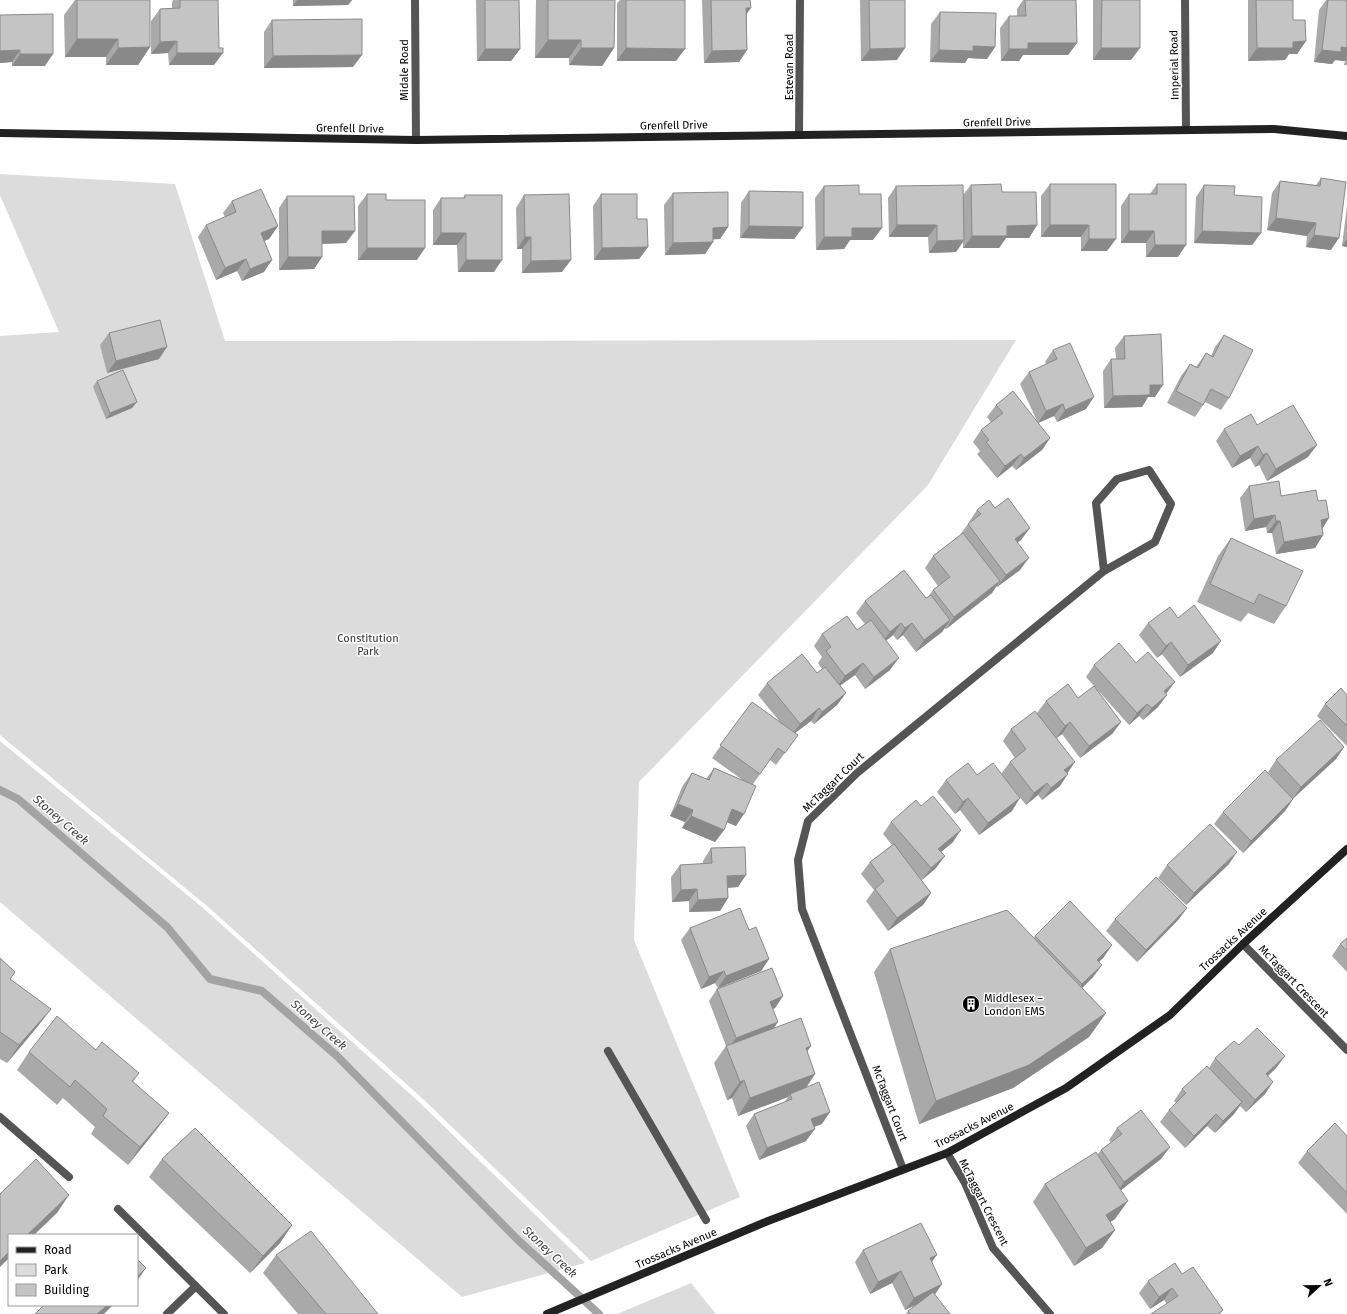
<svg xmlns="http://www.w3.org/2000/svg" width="1347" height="1314" font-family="'Fira Sans',sans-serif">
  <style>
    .green { fill: #dcdcdc }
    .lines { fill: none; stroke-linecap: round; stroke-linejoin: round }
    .stream { stroke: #a3a3a3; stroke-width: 8 }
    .lane { stroke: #555; stroke-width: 8 }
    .street { stroke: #555; stroke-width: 8 }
    .secondary { stroke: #222; stroke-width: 8 }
    .wall { fill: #a9a9a9 }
    .shaded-wall { fill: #898989 }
    .building { fill: #c4c4c4; stroke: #898989 }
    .labels { text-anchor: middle; stroke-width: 3; stroke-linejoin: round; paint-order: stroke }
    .street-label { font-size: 11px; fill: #000; stroke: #fff }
    .park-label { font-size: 11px; fill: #333; stroke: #fff }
    .poi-label { font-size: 11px; fill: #000; stroke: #fff; text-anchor: start }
    .water-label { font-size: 12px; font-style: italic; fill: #444; stroke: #fff }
  </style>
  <rect width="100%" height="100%" fill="#fff"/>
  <path class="green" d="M0,174L175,184L225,341L1016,340L928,485L639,782L634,940L740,1197L591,1261L422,1098L207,906L0,735V336L59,332L0,195Z
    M0,741L203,908L419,1102L585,1263L462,1297L0,902Z
    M691,1283L716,1314H617Z"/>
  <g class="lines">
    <path class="stream" d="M0,790L18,799L167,927L210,979L262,991L337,1056L518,1240L599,1314"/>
    <path class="lane" d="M608,1051L706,1220
      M0,1117L69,1177
      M118,1209L224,1314
      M167,1314L196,1286"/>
    <path class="street" d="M415,0L416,140
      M1185,0L1186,130
      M799,135L800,0
      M1243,944L1347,1050
      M947,1153L965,1183L993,1248L1050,1314
      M903,1169L802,909L798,860L808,821L857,773L1104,571L1155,542L1171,504L1149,470L1117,479L1096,503L1104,571"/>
    <path class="secondary" d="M0,133L416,140L1274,129L1347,136
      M547,1314L768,1221L947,1153L1066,1088L1170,1015L1243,944L1347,849"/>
  </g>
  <path class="wall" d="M75,0H150V47L138,65H106V57H65L64,15Z
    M173,0H218L214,65H169L168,53L151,54V21L160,9L172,8V2Z
    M293,0H352L348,5L293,6Z
    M476,0H519L520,49L511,61H477Z
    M536,0H615L614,48L602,66L569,65V58H535Z
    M620,0H685L676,61H617V3Z
    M702,0H750L747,14V50L739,62L704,63Z
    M860,0H905L897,60L861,61Z
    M1023,0H1076L1077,43L1068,55H1023L1019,61H1001L1000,28L1009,16H1017V9Z
    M1093,0H1140L1131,60H1093Z
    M1248,0H1293V20L1306,41L1297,54H1289L1285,60L1248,61Z
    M1326,0H1347V65H1344L1345,61L1335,60L1332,64L1314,62L1319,10Z
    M940,12L995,47L987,59L968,58L965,63L930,62L931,24Z
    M0,15L45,66H12V62L0,63Z
    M272,20L353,67L264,68V32Z
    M1321,178L1331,250L1306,247L1307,236L1267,230L1272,193L1280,181L1316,185Z
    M1050,184H1116L1107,251H1081V237H1041V196Z
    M1157,184L1178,257H1146V243H1121V206L1129,194H1150Z
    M971,185L1002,192L1037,225L1029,238H1006L999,248H963V242L956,252L929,253L928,237H889L888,198L896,186L963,195Z
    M1204,185L1234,195L1261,233L1252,245L1194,243L1196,197Z
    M824,186L859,194L873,240H850L844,249L816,250L815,198Z
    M749,191L803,227L794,239L740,238L741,203Z
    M673,193L728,227L720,239H713V242L705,254L665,255L664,205Z
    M367,194L386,200L417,260H358V206Z
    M601,194L637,219L648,247L639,259L594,260L593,206Z
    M465,195L494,272H458L457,245H433V210L441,198H463Z
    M524,195L562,272L522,273V249H517L516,208Z
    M287,196L346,243L322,244V257L314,269L279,270V208Z
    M232,201L278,226L269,239L264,241V272L242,281L237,271L216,280L198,237L206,225L225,217L223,213Z
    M1347,205V247L1342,246Z
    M109,333L159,359L107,373L100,345Z
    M1224,335L1229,398L1221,410L1205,402L1195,417L1167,403L1181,376L1190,364L1196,367L1206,353L1211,356L1215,347Z
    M1124,336L1155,397H1148L1142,407L1104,408L1103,371L1111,359H1116L1115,348Z
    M1053,350L1086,409L1057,422L1054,416L1038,423L1050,438L1042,450L1016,470L1012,466L997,478L977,454L980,451L973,442L981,430L991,422L987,417L996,405L1037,421L1020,384L1029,372L1046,364L1045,362Z
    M97,381L132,408L106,419L93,387Z
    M1257,425L1308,457L1267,481L1259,465L1255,467L1250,458L1232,468L1216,441L1224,429Z
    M1249,486L1322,528L1323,535L1315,548L1276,554L1272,533H1267L1266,527L1245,531L1240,498Z
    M995,508L1021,540L1017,543L1020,570L997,587L996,586L992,593L946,629L945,628L942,632L916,652L903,635L897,640L893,635L886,641L890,670L865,689L855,675L840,686L846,693L837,705L814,724L811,721L795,733L798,735L776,765L770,760L753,784L736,826L727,822L724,830L715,842L682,828L685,822L670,816L683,785L692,773L706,779L714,768L744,781L712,758L752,702L780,722L758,695L767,683L817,673L822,669L818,663L822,657L814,646L822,634L857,630L865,624L856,613L865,601L926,598L928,597L933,590L938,586L925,568L933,556L960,535L968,524L970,523L969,522L977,510Z
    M1231,538L1286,606L1274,624L1248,613L1241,622L1197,602L1218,556Z
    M1178,618L1213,653L1180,677L1162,654L1157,658L1139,635L1148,623Z
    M1136,663L1166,694L1158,707L1143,720L1139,716L1129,725L1094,686L1121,722L1112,734L1080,758L1062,734L1057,738L1067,773L1060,786L1042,800L1038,795L1026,805L1001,774L1010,762L1015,758L1003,741L1011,729L1037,713L1046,701L1078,698L1094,686L1086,677L1094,665Z
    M1347,695V746L1317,716L1325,704Z
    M1344,747L1336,759L1293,799L1285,811L1243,853L1214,824L1223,812L1278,784L1268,772L1276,760Z
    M977,775L1012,811L979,835L960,810L955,814L937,792L946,780Z
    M921,806L953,842L941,852L936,868L922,880L918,875L931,893L923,905L888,931L866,901L874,890L861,874L870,862L892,845L883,834L891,822Z
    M711,848L746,875L738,887L728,888V898L720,911L689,912V901L672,902L671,877L680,865L703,864V861Z
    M1229,864L1186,905L1158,878L1167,865Z
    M1187,908L1178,920L1137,962L1106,931L1115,919Z
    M690,928L749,930L769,959L761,971L718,988L715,983L701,989L681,940Z
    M1035,936L1104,957L1099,962L1102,965L1093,977L1082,988L1106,1013L1089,1037L1013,1088L919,1124L874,972L890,949L1034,938Z
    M1347,938V972L1332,956L1340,944Z
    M0,958L15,972L10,979L51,1009L38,1026L7,1063L0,1059Z
    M717,989L783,996L775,1008L773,1009L774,1028L807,1052L815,1074L806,1088L822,1124L814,1127L806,1141L759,1160L746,1126L754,1114L784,1103L788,1097L738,1116L732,1098L727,1100L714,1063L726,1046L709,1001Z
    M1239,1045L1285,1056L1276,1068L1268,1076L1265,1094L1246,1112L1240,1106L1234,1114L1215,1133L1207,1126L1185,1148L1160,1122L1169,1110L1176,1103L1174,1101L1182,1089L1209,1068L1215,1058Z
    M29,1052L139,1073L133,1082L169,1113L156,1130L128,1165L91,1134L95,1127L63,1098L57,1105L17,1070Z
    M1117,1128L1161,1159L1121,1190L1115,1219L1110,1222L1115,1230L1102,1248L1074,1266L1033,1202L1045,1184L1098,1154L1101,1150L1111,1142L1109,1140Z
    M1347,1136V1214L1298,1163L1307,1151Z
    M162,1159L292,1225L280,1243L250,1273L149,1177Z
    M863,1250L932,1262L935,1295L950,1314H906L908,1311L916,1305L905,1310L892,1283L870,1294L855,1262Z
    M276,1255L378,1314H298L263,1273Z
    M1182,1274L1223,1310L1220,1314H1151L1167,1304L1164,1300L1150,1309L1139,1293L1148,1281Z"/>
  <path class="shaded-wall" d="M297,0H352L348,5L293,6Z
    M746,8H751L742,20Z
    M77,39H118L106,57H65Z
    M548,40H581L569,58H535Z
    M177,41L168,53L151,54L160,42Z
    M1306,41L1297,54H1289L1285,60L1248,61L1257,48L1293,42Z
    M1028,43H1077L1068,55H1023L1019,61H1001L1009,49Z
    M973,46L995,47L987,59L968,58L965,63L930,62L939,50Z
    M150,47L138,65H106L118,48Z
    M1341,47L1347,48V58L1345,61L1335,60L1332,64L1314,62L1322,50Z
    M581,48H614L602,66L569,65Z
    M626,48L685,49L676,61H617Z
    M905,48L897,60L861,61L870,49Z
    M1101,48H1140L1131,60H1093Z
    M485,49H520L511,61H477Z
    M20,50L12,62L0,63V51Z
    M747,50L739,62L704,63L712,51Z
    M177,53H223L214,65H169Z
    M20,54H53L45,66H12Z
    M362,55L353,67L264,68L273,56Z
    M1276,218L1316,223L1307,236L1267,230Z
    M897,225H937L928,237H889Z
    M1037,225L1029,238H1006L999,248H963L972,236L1007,226Z
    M1050,225H1089L1081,237H1041Z
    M278,226L269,239L252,246L261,233Z
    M749,226L803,227L794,239L740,238Z
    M728,227L720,239L705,240L713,228Z
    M852,228H882L873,240H850L844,249L816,250L824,237Z
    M322,231H355L346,243L314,244Z
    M1129,231H1154L1146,243H1121Z
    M1202,231L1261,233L1252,245L1194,243Z
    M441,233H466L457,245H433Z
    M1314,235L1339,238L1331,250L1306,247Z
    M525,237H531L522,249H517Z
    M1089,239H1116L1107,251H1081Z
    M1347,239V247L1342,246Z
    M964,240L956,252L929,253L937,241Z
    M713,242L705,254L665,255L673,243Z
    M1155,245H1186L1178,257H1146Z
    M648,247L639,259L594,260L602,248Z
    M367,248H425L417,260H358Z
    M288,257H322L314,269L279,270Z
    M246,259L237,271L216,280L225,268Z
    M272,260L264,272L242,281L250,269Z
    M466,260H502L494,272H458Z
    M571,260L562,272L522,273L531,261Z
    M167,347L159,359L107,373L116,361Z
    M1150,385H1163L1155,397H1148L1142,407L1104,408L1113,396Z
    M1094,397L1086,409L1057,422L1065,410Z
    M137,402L132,408L106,419L110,413Z
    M1063,404L1054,416L1038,423L1046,411Z
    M1050,438L1042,450L1016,470L1024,458Z
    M1317,445L1308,457L1267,481L1276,469Z
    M1258,446L1250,458L1232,468L1240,456Z
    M1267,453L1259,465L1255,467L1263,455Z
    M1021,454L1012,466L997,478L1005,466Z
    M1275,515L1266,527L1245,531L1254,519Z
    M1329,518L1321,531V520Z
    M1276,521H1280L1272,533H1267Z
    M1030,528L1021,540L1006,551L1015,539Z
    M1323,535L1315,548L1276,554L1284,542Z
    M1029,558L1020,570L997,587L1006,575Z
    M1000,581L992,593L946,629L954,617Z
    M950,620L942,632L916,652L924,640Z
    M901,623L893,635L881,644L890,632Z
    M912,623L903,635L897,640L905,628Z
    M1221,641L1213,653L1180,677L1188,665Z
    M1171,642L1162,654L1157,658L1166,646Z
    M899,658L890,670L865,689L874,677Z
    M863,663L855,675L836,688L845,676Z
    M1175,682L1166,694L1164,691Z
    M846,693L837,705L814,724L822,712Z
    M1167,695L1158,707L1143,720L1152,708Z
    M1147,704L1139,716L1129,725L1137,713Z
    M819,708L811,721L791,736L800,724Z
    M1070,722L1062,734L1056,738L1065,726Z
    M1121,722L1112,734L1080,758L1089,746Z
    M1344,747L1336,759L1292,799L1301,787Z
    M1075,762L1067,774L1064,770Z
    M1068,774L1060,786L1042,800L1051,788Z
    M1047,783L1038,795L1026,805L1034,793Z
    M968,798L960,810L955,814L963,802Z
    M1020,798L1012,811L979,835L988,823Z
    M1293,799L1285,811L1243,853L1251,841Z
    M678,804L693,810L685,822L670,816Z
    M732,809L744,814L736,826L724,821Z
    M691,816L724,830L715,842L682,828Z
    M961,830L953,842L930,861L938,849Z
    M1237,852L1229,864L1186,905L1194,893Z
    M945,856L936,868L922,880L931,868Z
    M746,875L738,887L719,888L727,876Z
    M697,889L689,901L672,902L681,890Z
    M931,893L923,905L888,931L897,918Z
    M728,898L720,911L689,912L698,900Z
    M1187,908L1178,920L1137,962L1146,950Z
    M1112,945L1104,957L1088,972L1097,960Z
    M769,959L761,971L718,988L726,976Z
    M1102,965L1093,977L1074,996L1082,984Z
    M724,971L715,983L701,989L709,977Z
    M783,996L775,1008L762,1014L770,1002Z
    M51,1009L38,1026L7,1063L19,1045Z
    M1106,1013L1089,1037L1013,1088L919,1124L936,1101Z
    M778,1022L770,1034L727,1050L736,1038Z
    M811,1046L799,1063L806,1048Z
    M1285,1056L1276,1068L1257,1086L1266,1074Z
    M815,1074L803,1092L790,1094L788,1097L738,1116L750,1098Z
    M744,1080L732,1098L727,1100L740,1082Z
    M1273,1082L1265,1094L1246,1112L1255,1100Z
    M1242,1102L1234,1114L1215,1133L1223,1121Z
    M830,1112L822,1124L802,1131L811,1119Z
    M169,1113L156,1130L128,1165L140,1147Z
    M1216,1114L1207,1126L1185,1148L1194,1136Z
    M815,1129L806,1141L759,1160L767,1148Z
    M1170,1147L1161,1159L1116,1194L1124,1182Z
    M69,1195L57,1213L34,1235H27Z
    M1128,1201L1115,1219L1093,1233L1106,1215Z
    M292,1225L280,1243L250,1273L263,1256Z
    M1115,1230L1102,1248L1074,1266L1086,1248Z
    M9,1252V1258L0,1267V1261Z
    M937,1255L928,1267L930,1258Z
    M146,1268L137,1281V1277Z
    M901,1271L892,1283L870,1294L878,1282Z
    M942,1284L934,1296L905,1310L914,1298Z
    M1172,1288L1164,1300L1150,1309L1159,1297Z
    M107,1305H113L104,1314H97Z"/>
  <path class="building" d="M77,0H150V47L118,48V39H77Z
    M180,0H218L219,48H223V53H177V41L160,42V9L180,8Z
    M485,0H519L520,49H485Z
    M548,0H615L614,48H581V40H548Z
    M626,0H685V49L626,48Z
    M711,0H750L751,8H746L747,50L712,51Z
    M869,0H905V48L870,49Z
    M1025,0H1076L1077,43H1028V49H1009V16H1026Z
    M1102,0H1140V48H1101Z
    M1256,0H1293V20H1305L1306,41L1293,42V48H1257Z
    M1328,0H1347V48L1341,47V52L1322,50Z
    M940,12L996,13L995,47L973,46V51L939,50Z
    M53,14V54H20V50L0,51V15Z
    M362,19V55L273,56L272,20Z
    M1321,178L1346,182L1339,238L1314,235L1316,223L1276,218L1280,181L1320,186Z
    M1001,184L1002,192H1036L1037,225L1007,226V236H972L971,185Z
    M1050,184H1116V239H1089V225H1050Z
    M1157,184H1186V245H1155L1154,231H1129V194H1157Z
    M859,185V194H881L882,228H852V237H824V186Z
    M963,185L964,240L937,241V225H897L896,186Z
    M1204,185L1235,186L1234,195L1262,197L1261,233L1202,231Z
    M261,189L278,226L261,233L272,260L250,269L246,259L225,268L206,225L236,212L232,201Z
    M749,191L803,192V227L749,226Z
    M728,192V227L713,228V242L673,243V193Z
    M367,194H386V200H425V248H367Z
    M569,194L571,260L531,261V237H525L524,195Z
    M601,194H637V219H647L648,247L602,248Z
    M465,195H502V260H466V233H441V198H465Z
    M287,196H354L355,231H322V257H288Z
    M160,320L167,347L116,361L109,333Z
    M1161,334L1163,385H1150V395L1113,396L1111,359H1125L1124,336Z
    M1224,335L1253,350L1229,398L1211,389L1203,405L1176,391L1190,364L1198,368L1206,353L1213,357Z
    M1070,343L1094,397L1065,410L1063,404L1046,411L1029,372L1057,359L1053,350Z
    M123,370L137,402L110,413L97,381Z
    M1013,391L1050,438L1024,458L1021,454L1005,466L986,442L989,440L981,430L1003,413L996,405Z
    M1293,405L1317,445L1276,469L1267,453L1263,455L1258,446L1240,456L1224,429L1251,414L1257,425Z
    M1279,481L1281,496L1316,490L1318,501L1326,500L1329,518L1321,520L1323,535L1284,542L1280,521H1276L1275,515L1254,519L1249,486Z
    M1008,498L1030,528L1015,539L1029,558L1006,575L968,524L981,514L977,510L989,500L995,508Z
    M963,533L1000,581L954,617L933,590L950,577L933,556Z
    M1231,538L1303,571L1286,606L1259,594L1254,604L1210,584Z
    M904,570L926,598L931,595L950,620L924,640L912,623L905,628L901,623L890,632L865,601Z
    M1194,605L1221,641L1188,665L1171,642L1166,646L1148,623L1170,607L1178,618Z
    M847,616L857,630L871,620L899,658L874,677L863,663L845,676L826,651L831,647L822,634Z
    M1119,643L1136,663L1148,652L1175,682L1164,691L1167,695L1152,708L1147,704L1137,713L1094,665Z
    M802,654L817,673L825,667L846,693L822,712L819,708L800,724L767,683Z
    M1068,684L1078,698L1094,686L1121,722L1089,746L1070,722L1065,726L1046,701Z
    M1341,688L1347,695V726L1325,704Z
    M752,702L798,735L785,753L778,748L760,774L720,745Z
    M1035,711L1075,762L1064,770L1068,774L1051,788L1047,783L1034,793L1010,762L1026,749L1011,729Z
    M1320,720L1344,747L1301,787L1276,760Z
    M968,763L977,775L993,763L1020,798L988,823L968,798L963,802L946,780Z
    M714,768L756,786L744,814L732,809L724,830L691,816L693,810L678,804L692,773L709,780Z
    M1265,770L1293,799L1251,841L1223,812Z
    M933,796L961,830L938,849L945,856L931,868L891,822L916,800L921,806Z
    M1210,824L1237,852L1194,893L1167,865Z
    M894,844L931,893L897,918L875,889L884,881L870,862Z
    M745,847L746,875L727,876L728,898L698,900L697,889L681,890L680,865L712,863L711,848Z
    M1156,877L1187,908L1146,950L1115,919Z
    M1070,901L1112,945L1097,960L1102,965L1082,984L1035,936Z
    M740,908L749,930L756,927L769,959L726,976L724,971L709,977L690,928Z
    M1007,910L1106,1013L1029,1065L936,1101L890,949Z
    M1347,938V951L1340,944Z
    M0,958L15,972L10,979L51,1009L19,1045L0,1032Z
    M772,968L783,996L770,1002L778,1022L736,1038L717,989Z
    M57,1016L96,1050L102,1042L139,1073L132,1081L169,1113L140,1147L103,1116L107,1109L75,1080L70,1087L29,1052Z
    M801,1018L811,1046L806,1048L815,1074L750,1098L744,1080L740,1082L726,1046Z
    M1257,1028L1285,1056L1266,1074L1273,1082L1255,1100L1215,1058L1234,1041L1239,1045Z
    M1207,1066L1242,1102L1223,1121L1216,1114L1194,1136L1169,1110L1186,1093L1182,1089Z
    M819,1082L830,1112L811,1119L815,1129L767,1148L754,1114L792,1099L790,1094Z
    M1141,1110L1170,1147L1124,1182L1101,1150L1122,1134L1117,1128Z
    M1335,1123L1347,1136V1193L1307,1151Z
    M195,1128L292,1225L263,1256L162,1159Z
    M1096,1152L1128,1201L1106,1215L1115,1230L1086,1248L1045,1184Z
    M36,1159L69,1195L27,1235H9V1252L0,1261V1194Z
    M921,1223L937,1255L930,1258L942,1284L914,1298L901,1271L878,1282L863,1250Z
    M311,1231L378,1314H326L276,1255Z
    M137,1259L146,1268L137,1277Z
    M1175,1263L1182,1274L1193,1267L1223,1310L1218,1314H1151L1178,1296L1172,1288L1159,1297L1148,1281Z
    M933,1292L950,1314H910L908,1311Z
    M44,1305H107L97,1314H35Z"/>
  <defs>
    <symbol id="building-disc" viewBox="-11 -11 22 22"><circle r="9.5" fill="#000" stroke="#fff"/><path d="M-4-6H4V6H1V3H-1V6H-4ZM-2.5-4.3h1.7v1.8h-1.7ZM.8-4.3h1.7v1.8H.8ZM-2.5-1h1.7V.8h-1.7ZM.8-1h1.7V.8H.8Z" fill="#fff"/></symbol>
  </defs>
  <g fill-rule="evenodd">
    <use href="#building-disc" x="961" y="994" width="20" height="20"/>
  </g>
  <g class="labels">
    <g class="street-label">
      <text transform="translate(1174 65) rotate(-91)" y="4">Imperial Road</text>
      <text transform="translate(789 67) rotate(-90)" y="4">Estevan Road</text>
      <text transform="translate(404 70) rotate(-90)" y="4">Midale Road</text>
      <text transform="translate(997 122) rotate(-1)" y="4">Grenfell Drive</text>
      <text transform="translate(674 125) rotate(-1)" y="4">Grenfell Drive</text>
      <text transform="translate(350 128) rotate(1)" y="4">Grenfell Drive</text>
      <text transform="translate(833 782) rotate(-44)" y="4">McTaggart Court</text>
      <text transform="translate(1233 939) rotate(-43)" y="4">Trossacks Avenue</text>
      <text transform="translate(1294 981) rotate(46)" y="4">McTaggart Crescent</text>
      <text transform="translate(890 1103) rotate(69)" y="4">McTaggart Court</text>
      <text transform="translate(974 1125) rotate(-27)" y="4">Trossacks Avenue</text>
      <text transform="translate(984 1202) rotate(63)" y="4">McTaggart Crescent</text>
      <text transform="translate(676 1248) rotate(-23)" y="4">Trossacks Avenue</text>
    </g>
    <g class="park-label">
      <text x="368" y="642">Constitution<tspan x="368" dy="13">Park</tspan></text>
    </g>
    <g class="poi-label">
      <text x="984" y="1002">Middlesex –<tspan x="984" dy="13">London EMS</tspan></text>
    </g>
    <g class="water-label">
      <text transform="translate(61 820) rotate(41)" y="4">Stoney Creek</text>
      <text transform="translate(319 1025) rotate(41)" y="4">Stoney Creek</text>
      <text transform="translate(550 1252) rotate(43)" y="4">Stoney Creek</text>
    </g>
  </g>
  <rect x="8" y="1234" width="130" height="72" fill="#ffffff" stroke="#999999"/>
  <rect x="16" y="1247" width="20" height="6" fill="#222222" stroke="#999999"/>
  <text x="44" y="1254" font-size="12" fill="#000000">Road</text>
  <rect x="16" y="1264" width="20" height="12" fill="#dcdcdc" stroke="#999999"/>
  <text x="44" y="1274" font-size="12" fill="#000000">Park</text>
  <rect x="16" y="1284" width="20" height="12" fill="#c4c4c4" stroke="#999999"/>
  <text x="44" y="1294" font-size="12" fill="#000000">Building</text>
  <g transform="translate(1319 1286) rotate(68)" stroke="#ffffff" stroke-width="3" paint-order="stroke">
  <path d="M0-3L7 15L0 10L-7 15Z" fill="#000000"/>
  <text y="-6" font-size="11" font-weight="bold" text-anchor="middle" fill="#000000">N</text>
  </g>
</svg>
